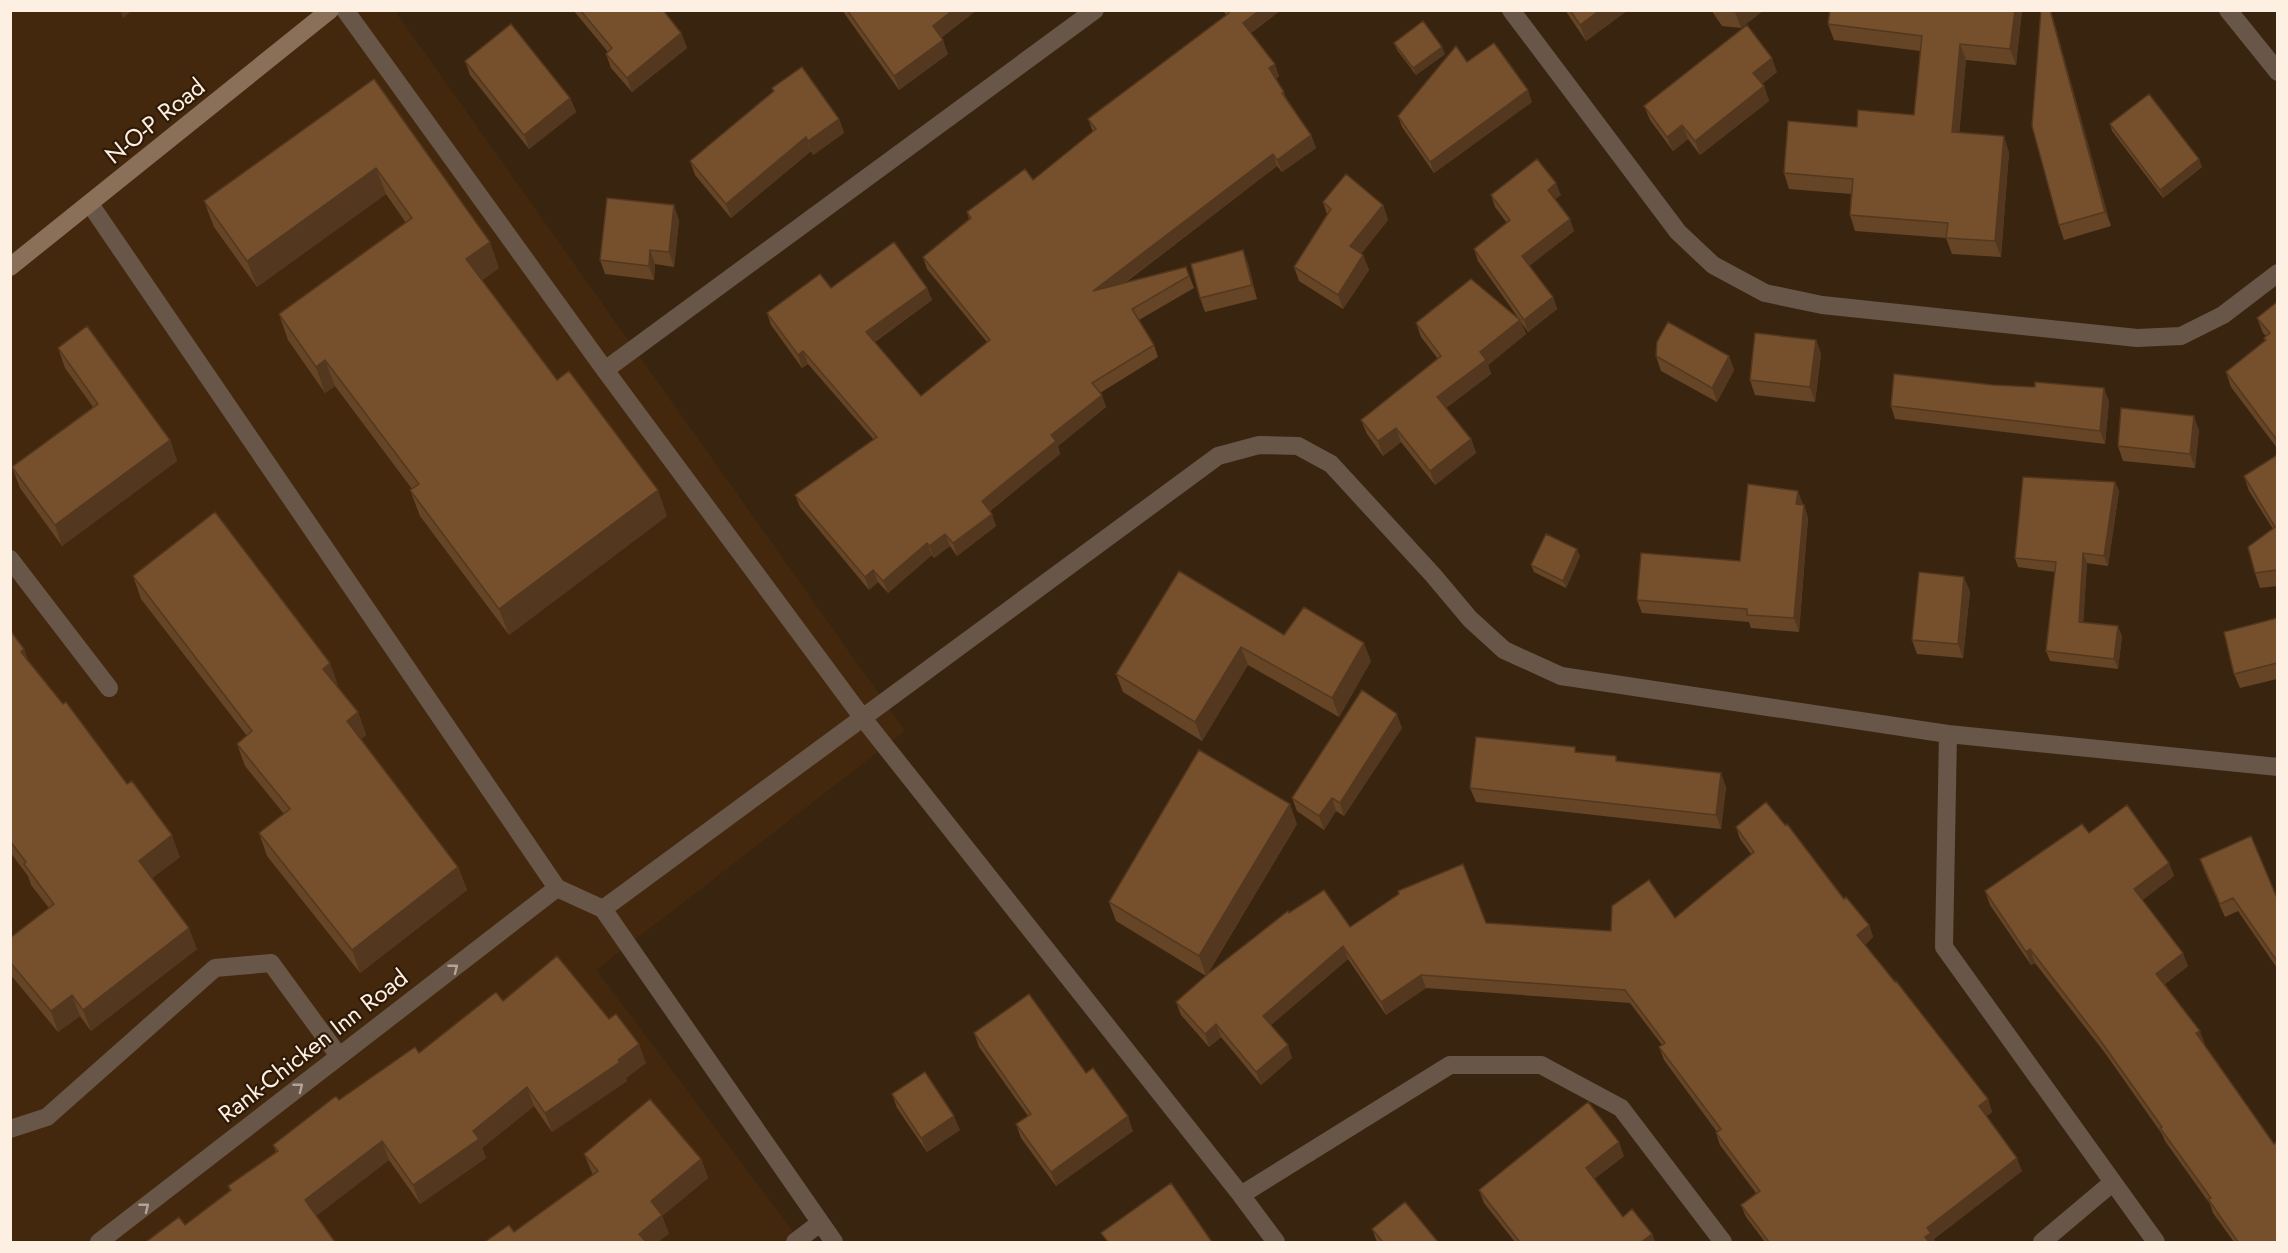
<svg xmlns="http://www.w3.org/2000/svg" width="2288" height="1253" font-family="Jost,sans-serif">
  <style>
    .built { fill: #43280e }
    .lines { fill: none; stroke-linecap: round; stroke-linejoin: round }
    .lane { stroke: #685748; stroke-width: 18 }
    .street { stroke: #685748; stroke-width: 18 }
    .secondary { stroke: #8b7059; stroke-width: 18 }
    .wall { fill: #654526 }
    .shaded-wall { fill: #53381f }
    .building { fill: #76502c; stroke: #53381f; stroke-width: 1.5 }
    .oneway { stroke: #b3a396 }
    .labels { text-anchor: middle; stroke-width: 4.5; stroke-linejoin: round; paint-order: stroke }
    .street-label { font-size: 24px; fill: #feefe3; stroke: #2e1a06 }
  </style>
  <rect width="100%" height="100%" fill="#39240f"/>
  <path class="built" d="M10,11H395L905,731L596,970L801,1242H11Z"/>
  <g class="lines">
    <path class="lane" d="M10,559L109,688
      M10,1129L47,1117L215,968L271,963L339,1056"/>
    <path class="street" d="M345,10L605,370L862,717L1241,1195L1276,1242
      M1511,10L1678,232L1713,265L1765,293L1822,305L2137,338L2181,336L2223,315L2278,273
      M2228,10L2278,72
      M90,204L557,888L603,909L834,1242
      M605,370L1095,10
      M1948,734L1944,947L2156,1242
      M603,909L1218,456L1259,445L1298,446L1331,464L1433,575L1470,619L1504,650L1561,676L1948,734L2278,767
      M1241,1195L1450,1065H1541L1621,1108L1723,1242
      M99,1242L557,888
      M795,1242L820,1223
      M2042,1242L2112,1183"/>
    <path class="secondary" d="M10,267L330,10"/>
  </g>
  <path class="wall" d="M573,10H663L681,33L687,48L632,92L611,68L606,54L608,52Z
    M842,10H977L941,38L948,54L899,90Z
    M1223,10H1281L1251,33L1279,76L1276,79L1287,99L1311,135L1316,148L1282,172L1277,166L1125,283L1186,267L1194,288L1139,320L1154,345L1158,357L1100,393L1106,407L1058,446L1060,454L990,511L996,526L957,556L950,546L934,558L932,555L888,593L878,582L869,590L800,507L795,495L874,440L808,364L802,368L771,325L767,313L831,288H927L932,300L875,342L921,396L987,342L927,269L923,257L969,219L967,212L1033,180L1093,132L1088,119L1226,15Z
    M1565,10H1628L1586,41Z
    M1711,10H1764L1741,28L1722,26Z
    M2022,10L2016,65L1966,60L1959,133L2009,152L2001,257L1952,254L1946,238L1855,231L1850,215L1851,194L1789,189L1784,173L1857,127L1914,115L1920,51L1834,40L1828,24Z
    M2041,10L2111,226L2064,240L2059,225Z
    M1394,43L1445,54L1416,75L1397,50Z
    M465,61L570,98L576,112L529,149L470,75Z
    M1777,72L1762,84L1764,86L1769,101L1700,155L1688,139L1673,151L1650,120L1644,106Z
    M374,79L499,268L482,280L557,380L667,516L509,635L420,516L410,490L412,489L335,386L325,393L288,340L279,314L406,223L386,194L257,287L214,227L204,201Z
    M772,88L839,119L844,133L813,155L811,151L731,218L695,175L690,161L773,92Z
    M1532,102L1434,173L1402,127L1398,116Z
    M2110,124L2202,167L2163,198L2112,131Z
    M1491,195H1561L1555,199L1574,231L1529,266L1553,297L1557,309L1528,332L1521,322L1526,334L1488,365L1491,374L1446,408L1471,439L1476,453L1435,485L1401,442L1383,456L1367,434L1361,420L1438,359L1421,337L1416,323L1519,319L1478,261L1474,249L1507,223L1495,207Z
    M1323,202L1383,205L1388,220L1361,254L1363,255L1369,270L1343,309L1299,281L1294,267L1327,214Z
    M679,220L674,267L655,264L654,280L605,274L600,260Z
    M1243,250L1248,264L1257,299L1205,312L1200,298Z
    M2277,302V448L2231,387L2226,372L2265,341L2264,338L2266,336L2263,333L2257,318Z
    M1816,340L1821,354L1815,402L1755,395L1750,380Z
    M58,348L170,440L177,461L62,546L20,488L12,467L93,407L65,368Z
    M1656,356H1729L1734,370L1717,402L1661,371Z
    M2109,401L2105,444L1895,419L1891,406Z
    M2199,430L2195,468L2123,461L2118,446Z
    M2277,455V586L2260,588L2255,573L2273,529L2249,491L2244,476Z
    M2115,482L2119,491L2108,566L2087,563L2083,622L2122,636L2118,669L2050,661L2046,651L2055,572L2018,567L2015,558Z
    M1803,505H1804L1808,518L1799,632L1751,628L1749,622L1642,613L1637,600L1740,561Z
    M1580,556L1566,588L1534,572L1531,565Z
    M133,576L338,685L337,686L358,712L366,735L361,739L458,867L467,890L360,973L267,856L259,833L284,814L245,766L237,744L247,736L141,599Z
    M1970,591L1963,658L1917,654L1912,640Z
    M2277,618V679L2240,688L2234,674Z
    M10,630L24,649L28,661L180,857L152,878L197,949L91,1031L80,1016L58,1032L10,974V938L49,908L31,885L28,876L10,852Z
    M1284,635L1371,661L1339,717L1248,665L1202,741L1123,692L1116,674Z
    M1402,728L1344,816L1336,811L1324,830L1297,811L1292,798Z
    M1577,753L1726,787L1721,829L1476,802L1470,788Z
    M1297,824L1207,975L1289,913L1350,927L1486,923L1611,931L1675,918L1751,854L1740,839L1736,827L1844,899L1869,925L1873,937L1865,945L1988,1099L1992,1112L1986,1116L2022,1171L1934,1239L1935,1242H1765L1746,1217L1741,1205L1756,1193L1720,1145L1716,1133L1717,1132L1664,1060L1659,1047L1662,1045L1630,1003L1426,988L1386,1015L1348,959L1271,1025L1292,1058L1261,1085L1221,1037L1209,1047L1181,1015L1176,1002L1206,976L1116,921L1109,902Z
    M2089,833L2169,863L2174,876L2142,900L2188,966L2165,984L2205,1044L2204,1045L2277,1242H2234L2213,1213L2210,1204L2165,1141L2162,1134L2105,1053L2035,963L2031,965L1990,905L1985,891Z
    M2200,859L2277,898V968L2238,911L2225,917L2205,873Z
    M503,1001L646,1063L626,1078L627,1081L552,1132L534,1106L482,1148L486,1158L420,1204L389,1160L316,1216L185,1225L230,1191L228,1186L276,1152L273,1145L339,1100L419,1053Z
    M974,1033L1133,1131L1056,1186L1021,1138L1016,1124L1028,1116L979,1047Z
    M892,1094L960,1130L927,1152L897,1108Z
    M584,1154L701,1159L708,1178L662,1216L669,1234L514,1232L593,1175Z
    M1624,1156L1594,1179L1623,1217L1652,1234L1655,1242H1515L1484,1203L1479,1190Z
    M1372,1229L1438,1242H1377Z"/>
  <path class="shaded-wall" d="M120,10H133L123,18Z
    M953,10H977L938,40L933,26Z
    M1260,10H1281L1248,35L1243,23Z
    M1600,10H1628L1586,41L1580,25Z
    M1737,10H1764L1741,28L1735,12Z
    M2015,10H2022L2016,65L2010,49Z
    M2050,10H2051L2111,226L2105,212Z
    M681,33L687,48L632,92L627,78Z
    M943,40L948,54L899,90L894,76Z
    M1960,44L1966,60L1958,148L1952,132Z
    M1442,47L1445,54L1416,75L1413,68Z
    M1772,58L1777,72L1758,87L1753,73Z
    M1275,64L1279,76L1274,81L1269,68Z
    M1764,86L1769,101L1700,155L1695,141Z
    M1528,90L1532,102L1434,173L1430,162Z
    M570,98L576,112L529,149L524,135Z
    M839,119L844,133L813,155L808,141Z
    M1682,125L1688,139L1673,151L1667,137Z
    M1311,135L1316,148L1282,172L1277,160Z
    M2004,136L2009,152L2001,257L1995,241Z
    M806,137L811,151L731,218L726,204Z
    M1273,154L1277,166L1098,303L1093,291Z
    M2199,159L2202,167L2163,198L2160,190Z
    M376,168L386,194L257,287L247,261Z
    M1556,183L1561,195L1552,202L1548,190Z
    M674,205L679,220L674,267L669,252Z
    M1383,205L1388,220L1355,261L1350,246Z
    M1570,219L1574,231L1526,268L1522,256Z
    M490,242L499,268L476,285L466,259Z
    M650,250L655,264L654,280L649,266Z
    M1243,250L1248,264L1257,299L1252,285Z
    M1363,255L1369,270L1343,309L1338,295Z
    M927,288L932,300L871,344L866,332Z
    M1553,297L1557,309L1528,332L1524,320Z
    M1520,320L1526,334L1488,365L1491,374L1442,411L1437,397L1480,352Z
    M1816,340L1821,354L1815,402L1810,387Z
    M803,351L808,364L802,368L798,355Z
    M1729,356L1734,370L1717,402L1712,388Z
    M325,360L335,386L325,393L316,367Z
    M2104,388L2109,401L2105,444L2100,431Z
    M1102,395L1106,407L1058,446L1060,454L987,513L982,501L1051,435Z
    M2194,416L2199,430L2195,468L2190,454Z
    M1396,428L1401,442L1383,456L1378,441Z
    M1471,439L1476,453L1435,485L1430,471Z
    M170,440L177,461L62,546L55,525Z
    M2115,482L2119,491L2108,566L2104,556Z
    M658,490L667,516L509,635L499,609Z
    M1798,491L1803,504L1801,517L1796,504Z
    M1804,505L1808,518L1799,632L1794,618Z
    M992,514L996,526L957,556L953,543Z
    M945,534L950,546L934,558L929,546Z
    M927,543L932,555L888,593L883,581Z
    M1577,549L1580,556L1566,588L1563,581Z
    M2083,553L2087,563L2083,631L2079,622Z
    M873,570L878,582L869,590L865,577Z
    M1964,577L1970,591L1963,658L1958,644Z
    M2118,626L2122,636L2118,669L2114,659Z
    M1364,643L1371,661L1339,717L1332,698Z
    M1241,647L1248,665L1202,741L1195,722Z
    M24,649L32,671L21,652Z
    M330,663L338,685L331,691L323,669Z
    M358,712L366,735L355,744L347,721Z
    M1397,714L1402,728L1344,816L1340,803Z
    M1721,773L1726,787L1721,829L1716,815Z
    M1332,798L1336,811L1324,830L1319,816Z
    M1290,804L1297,824L1206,976L1199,956Z
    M172,835L180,857L147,882L139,861Z
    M2169,863L2174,876L2139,903L2134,889Z
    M458,867L467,890L360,973L352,950Z
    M1869,925L1873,937L1861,948L1857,935Z
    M189,928L197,949L91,1031L83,1010Z
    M1343,946L1348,959L1267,1028L1263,1016Z
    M2030,949L2035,963L2031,965L2026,952Z
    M2183,953L2188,966L2161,987L2156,974Z
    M1421,975L1426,988L1386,1015L1381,1002Z
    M72,995L80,1016L58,1032L51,1011Z
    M1216,1024L1221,1037L1209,1047L1205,1034Z
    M2200,1031L2205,1044L2201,1047L2196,1033Z
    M639,1044L646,1063L626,1078L627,1081L552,1132L545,1113Z
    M1288,1045L1292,1058L1261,1085L1256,1072Z
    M527,1087L534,1106L482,1148L486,1158L420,1204L413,1185L473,1131Z
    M1988,1099L1992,1112L1983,1119L1979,1106Z
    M954,1116L960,1130L927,1152L921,1138Z
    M1128,1116L1133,1131L1056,1186L1051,1172Z
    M382,1141L389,1160L312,1219L305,1200Z
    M1619,1142L1624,1156L1591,1181L1586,1168Z
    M2017,1158L2022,1171L1934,1239L1935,1242H1927L1925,1237L1927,1228Z
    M701,1159L708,1178L662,1216L669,1234L658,1242H643L639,1234L651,1201Z
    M1652,1234L1655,1242H1641Z"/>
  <path class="building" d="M580,10H663L681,33L627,78L606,54L612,48Z
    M847,10H953L933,26L943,40L894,76Z
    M1228,10H1260L1243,23L1275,64L1269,68L1284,92L1282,93L1311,135L1277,160L1273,154L1093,291L1186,267L1189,276L1132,309L1154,345L1092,383L1102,395L1051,435L1056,441L982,501L992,514L953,543L945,534L929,546L927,543L883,581L873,570L865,577L795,495L877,437L803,351L798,355L767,313L820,274L831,288L894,242L927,288L866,332L921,396L990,340L923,257L971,218L967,212L1025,169L1033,180L1096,129L1088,119L1229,13Z
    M1570,10H1600L1580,25Z
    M1721,10H1737L1735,12Z
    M1830,10H2015L2010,49L1960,44L1952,132L2004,136L1995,241L1946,238L1948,223L1850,215L1853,179L1784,173L1788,121L1857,127L1858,110L1914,115L1922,36L1828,24Z
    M2041,10H2050L2105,212L2059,225L2032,126Z
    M1423,21L1442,47L1413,68L1394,43Z
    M511,24L570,98L524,135L465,61Z
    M1747,25L1772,58L1753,73L1764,86L1695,141L1682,125L1667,137L1644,106Z
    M1494,43L1528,90L1430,162L1398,116L1456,46L1467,62Z
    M802,67L839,119L808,141L806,137L726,204L690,161L774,91L772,88Z
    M374,79L490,242L466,259L557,380L569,371L658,490L499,609L410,490L419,484L325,360L316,367L279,314L412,218L376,168L247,261L204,201Z
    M2149,94L2199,159L2160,190L2110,124Z
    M1537,159L1556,183L1548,190L1570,219L1522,256L1553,297L1524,320L1474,249L1510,220L1491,195Z
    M1346,174L1383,205L1350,246L1363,255L1338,295L1294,267L1331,209L1323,202Z
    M607,198L674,205L669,252L650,250L649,266L600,260Z
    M1243,250L1252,285L1200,298L1191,264Z
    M1471,279L1520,320L1480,352L1486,360L1437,397L1471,439L1430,471L1396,428L1378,441L1361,420L1441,356L1416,323Z
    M2277,302V440L2226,372L2266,340L2264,338L2270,333L2257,318Z
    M1668,322L1729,356L1712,388L1656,356L1657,342Z
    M87,326L170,440L55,525L12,467L98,404L58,348Z
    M1755,333L1816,340L1810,387L1750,380Z
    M1894,374L1993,385L2035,387V382L2104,388L2100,431L1891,406Z
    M2121,408L2194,416L2190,454L2118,446Z
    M2277,455V570L2255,573L2248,547L2275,527L2244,476Z
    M2023,477L2115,482L2104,556L2083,553L2079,622L2118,626L2114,659L2046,651L2056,562L2015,558Z
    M1748,484L1798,491L1796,504L1804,505L1794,618L1747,615V609L1637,600L1641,553L1740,561Z
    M215,512L330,663L323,669L358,712L347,721L458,867L352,950L259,833L290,809L237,744L252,731L133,576Z
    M1546,534L1577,549L1563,581L1531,565Z
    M1179,571L1284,635L1304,607L1364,643L1332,698L1241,647L1195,722L1116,674Z
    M1919,572L1964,577L1958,644L1912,640Z
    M2277,618V663L2234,674L2224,632Z
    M10,630L24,649L21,652L63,704L66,702L127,784L132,781L172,835L139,861L189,928L83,1010L72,995L51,1011L10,962V938L54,904L24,864L26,862L10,841Z
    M1362,690L1397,714L1340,803L1332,798L1319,816L1292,798Z
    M1476,737L1575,747V752L1616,756V761L1721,773L1716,815L1470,788Z
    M1199,750L1290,804L1199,956L1109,902Z
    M1766,802L1785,825L1787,824L1844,899L1846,897L1869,925L1857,935L1895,982L1896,981L1988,1099L1979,1106L2017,1158L1927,1228L1931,1233L1925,1237L1929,1242H1769L1741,1205L1760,1191L1716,1133L1721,1129L1659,1047L1665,1043L1625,990L1421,975L1381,1002L1343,946L1263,1016L1288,1045L1256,1072L1216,1024L1205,1034L1176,1002L1209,973L1288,911L1289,913L1324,890L1350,927L1399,894L1398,891L1463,864L1486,923L1611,931L1612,906L1649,880L1675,918L1754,852L1736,827Z
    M2127,805L2169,863L2134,889L2183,953L2156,974L2200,1031L2196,1033L2274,1144L2277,1141V1242H2238L2208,1199L2211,1198L2160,1128L2162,1127L2100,1040L2030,949L2026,952L1985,891L2082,824L2089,833Z
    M2251,836L2277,898V961L2233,898L2220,904L2200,859Z
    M557,956L609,1019L616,1014L639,1044L618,1060L620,1062L545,1113L527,1087L473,1131L479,1139L413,1185L382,1141L305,1200L335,1242H146L179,1217L185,1225L231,1190L228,1186L278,1151L273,1145L336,1096L339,1100L415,1047L419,1053L496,992L503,1001Z
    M1029,994L1086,1073L1093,1068L1128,1116L1051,1172L1016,1124L1031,1114L974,1033Z
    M925,1072L954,1116L921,1138L892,1094Z
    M650,1099L701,1159L651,1201L662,1215L639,1234L646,1242H485L509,1225L514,1232L598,1171L584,1154Z
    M1588,1102L1619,1142L1586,1168L1623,1217L1632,1209L1652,1234L1641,1242H1517L1519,1241L1479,1190Z
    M1171,1183L1212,1242H1108L1101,1233Z
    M1405,1202L1438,1242H1383L1372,1229Z"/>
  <defs><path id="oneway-chevron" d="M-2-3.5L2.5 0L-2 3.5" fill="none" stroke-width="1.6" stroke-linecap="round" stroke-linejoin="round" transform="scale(1.5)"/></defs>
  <g class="oneway">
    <use href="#oneway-chevron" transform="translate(454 968) rotate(-38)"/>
    <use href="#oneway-chevron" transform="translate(299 1087) rotate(-38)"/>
    <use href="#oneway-chevron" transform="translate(145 1207) rotate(-38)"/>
  </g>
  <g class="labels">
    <g class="street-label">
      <text transform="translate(155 121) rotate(-39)" y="8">N-O-P Road</text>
      <text transform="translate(313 1046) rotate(-38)" y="8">Rank-Chicken Inn Road</text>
    </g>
  </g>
  <rect width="2288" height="1253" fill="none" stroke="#feefe3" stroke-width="24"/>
</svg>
